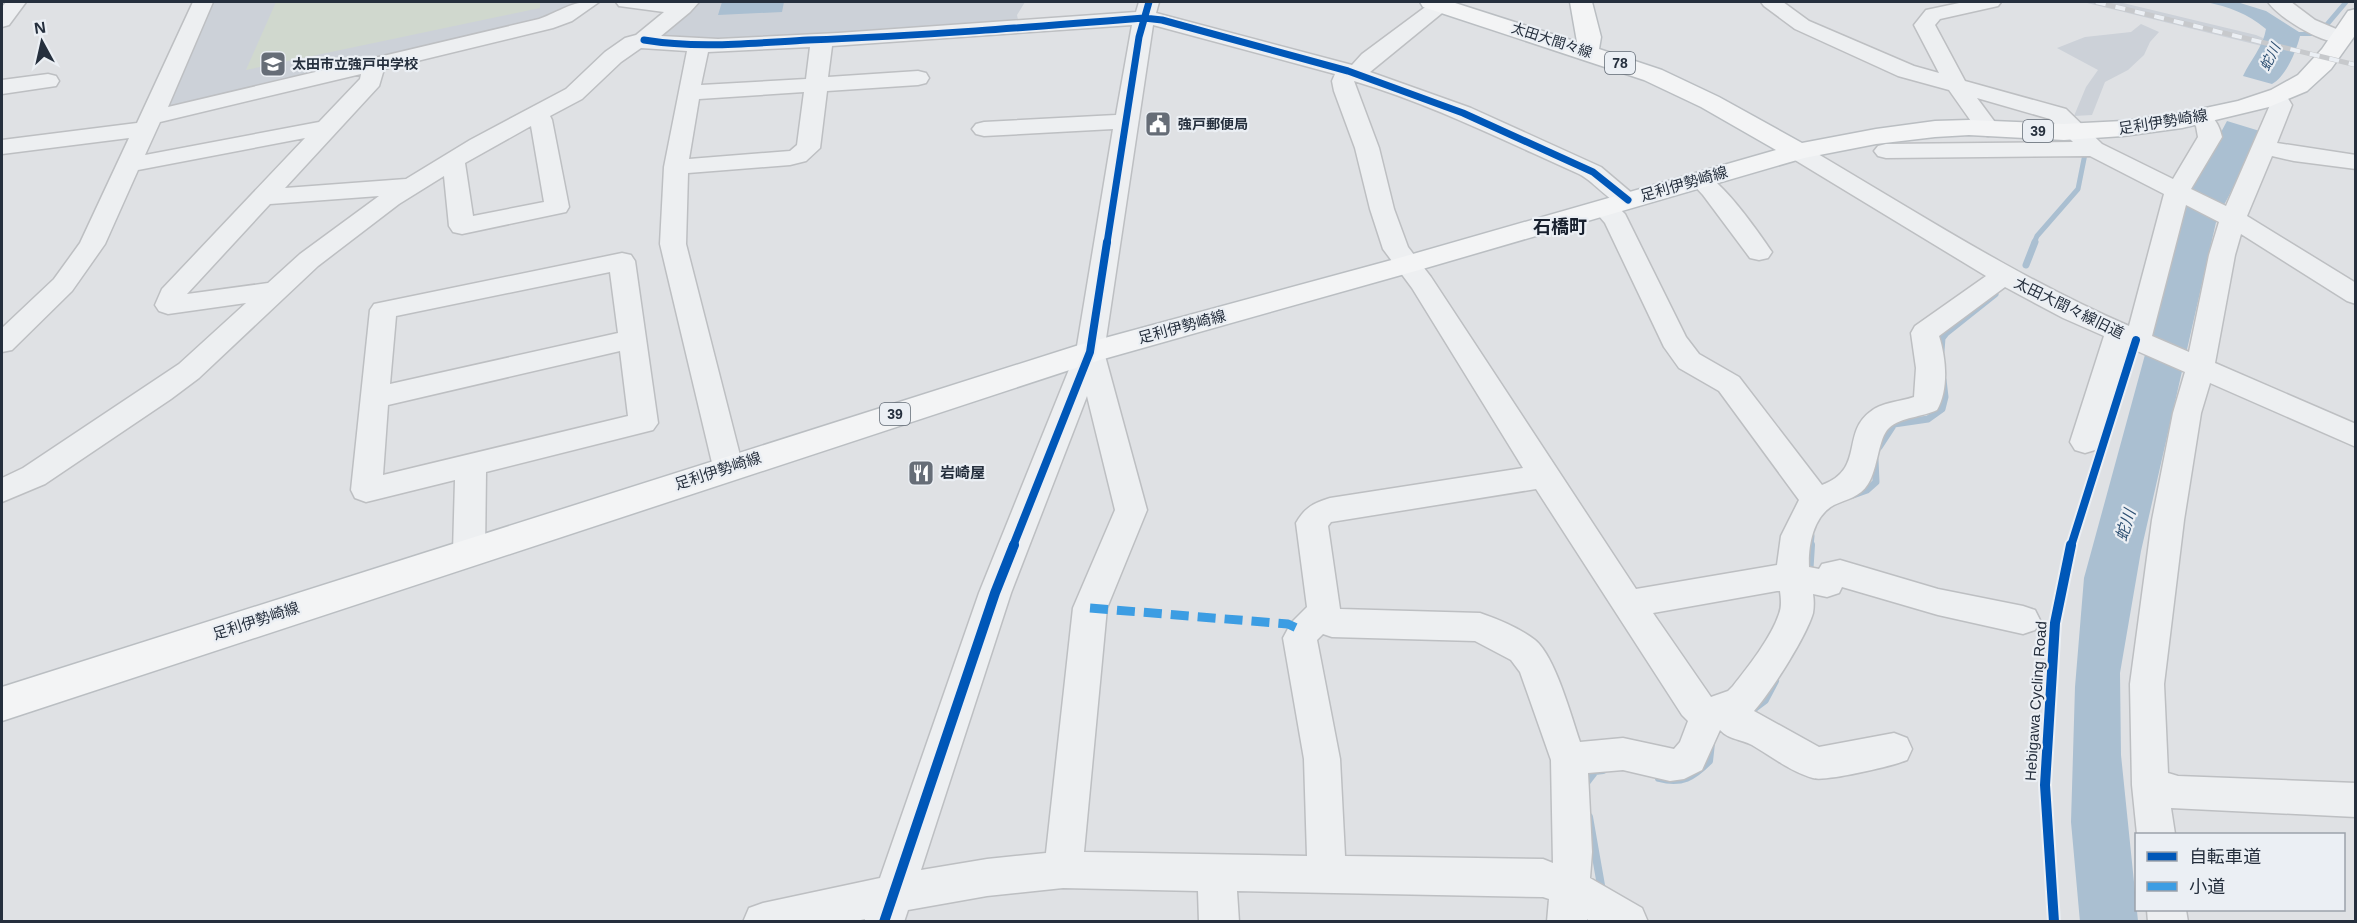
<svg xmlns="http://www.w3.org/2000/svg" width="2357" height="923" font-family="Helvetica,'Noto Sans JP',sans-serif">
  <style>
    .built { fill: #ccd1d8 }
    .green { fill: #d0d8ce }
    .water { fill: #aabfd1 }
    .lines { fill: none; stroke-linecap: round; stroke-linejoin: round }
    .stream-far2 { stroke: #aabfd1; stroke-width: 5 }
    .stream-far1 { stroke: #aabfd1; stroke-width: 7 }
    .stream { stroke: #aabfd1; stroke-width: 8 }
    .minor-casing { stroke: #bdbfc2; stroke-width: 3 }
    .major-casing { stroke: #babec2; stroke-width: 3 }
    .minor { fill: #edeff1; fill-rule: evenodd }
    .major { fill: #f3f4f5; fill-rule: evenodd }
    .rail-casing { stroke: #c7c9cc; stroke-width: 5 }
    .rail { stroke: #ebeff4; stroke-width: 4; stroke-dasharray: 10; stroke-linecap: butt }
    .quiet { stroke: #3c9de3; stroke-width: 9; stroke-dasharray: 18 9; stroke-linecap: butt }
    .cycleway-far2-casing { stroke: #ebeff4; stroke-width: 10 }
    .cycleway-far1-casing { stroke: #ebeff4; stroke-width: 12 }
    .cycleway-casing { stroke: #ebeff4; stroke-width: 14 }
    .cycleway-far2 { stroke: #0057b8; stroke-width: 7 }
    .cycleway-far1 { stroke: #0057b8; stroke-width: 8 }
    .cycleway { stroke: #0057b8; stroke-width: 10 }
    .labels { text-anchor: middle; stroke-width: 4.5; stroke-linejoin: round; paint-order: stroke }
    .far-street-label { font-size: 14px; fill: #252f3d; stroke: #ebeff4 }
    .far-water-label { font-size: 14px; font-style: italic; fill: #2e5072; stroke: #ebeff4 }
    .shield { fill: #ebeff4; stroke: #606974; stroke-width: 1.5 }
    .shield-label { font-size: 14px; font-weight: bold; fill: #252f3d }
    .far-poi-label { font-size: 14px; font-weight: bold; fill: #252f3d; stroke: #ebeff4; text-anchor: start }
    .street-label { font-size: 15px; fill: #252f3d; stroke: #ebeff4 }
    .poi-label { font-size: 15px; font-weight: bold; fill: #252f3d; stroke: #ebeff4; text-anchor: start }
    .water-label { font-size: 16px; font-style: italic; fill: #2e5072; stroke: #ebeff4 }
    .quarter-label { font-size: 18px; font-weight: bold; fill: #18202e; stroke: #ebeff4 }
  </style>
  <rect width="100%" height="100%" fill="#dfe1e4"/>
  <path class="built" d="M211,2H579L542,21L169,110L165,107Z
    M699,2H1025L1017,15L1019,25L709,40L666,39L664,35Z
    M2083,2H2119L2256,35L2263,38L2262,46Z
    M2141,24L2159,32L2150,42L2144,55L2128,70L2105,82L2092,115L2074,116L2086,87L2098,70L2057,48L2085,37L2131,32Z"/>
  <path class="green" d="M276,2H540V8L246,70Z"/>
  <path class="water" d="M722,2H784L782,12L718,15Z
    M2206,2H2237L2266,11L2299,32H2318L2322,36H2300C2296,52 2286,76 2272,84L2243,76C2251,59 2263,47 2266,29C2247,13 2229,7 2206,2Z
    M2227,121L2263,132L2217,218L2141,551L2120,673L2121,755L2138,921L2080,922L2071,822L2075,687L2084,578L2190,190Z"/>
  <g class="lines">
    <path class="stream-far2" d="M2324,28L2346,2
      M2034,243L2037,236L2078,189L2085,154"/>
    <path class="stream-far1" d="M2026,265L2035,242
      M1941,351L1942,338L1946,333L1995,294
      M1879,447L1894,424L1928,419L1942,409L1945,397L1943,380
      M1853,495L1867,490L1876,482L1875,460
      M1810,546L1811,536"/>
    <path class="stream" d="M1809,576L1811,545
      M1753,709L1765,700L1775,681
      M1659,778C1682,784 1693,777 1709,761L1711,743
      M1585,788V784L1595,771L1603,770
      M1589,817L1602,891"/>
    <defs>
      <path id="minor" d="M6,2H26L9,25L2,27V7Z
        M193,2H213L168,107L539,19C564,10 572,0 599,2L572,21L553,28L384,69L379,86L285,188L406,179L470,140L566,89L605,52L625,38L636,35L664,12L619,6L616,2H699L690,12L661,36L718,39L838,33L1136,12L1139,2H1159L1156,13L1352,65L1362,54L1432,2H1448L1450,5L1447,9L1370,72L1471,108L1601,167L1640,200L1637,205C1613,211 1599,184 1579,174C1505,141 1431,104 1354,81L1379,148L1394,209L1408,247L1431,277L1636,589L1777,565L1781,536L1799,500L1719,391L1679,368L1664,347L1605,223L1592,208L1595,203C1609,199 1615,204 1625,214L1686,337L1699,354L1739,377L1822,485C1865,469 1841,434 1870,412C1881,402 1900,402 1914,397L1916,368L1911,333L1915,326L1986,276L1790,157L1786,152L1790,147L1798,145L1806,147C1912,209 2016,277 2129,326L2164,194L2090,156L1886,158L1878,156L1874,151L1878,146L1886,144L2073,142L2050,119L1977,98L2000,129L1996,134L1988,136L1980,134L1949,90L1898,76L1795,29L1764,6L1761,2H1783L1809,21L1914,66L1939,73L1914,25L1926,10L1964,2H2001L1998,6L1940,19L1935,25L1965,81L2066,109L2102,144L2173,179L2198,137L2196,126L2187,118L2190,113C2209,108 2218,120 2222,137L2191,189L2226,206L2270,105L2265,97L2268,92L2276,90L2284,92L2292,105L2277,143L2356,155V169L2294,161L2272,156L2247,216L2356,283V304L2347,301L2241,234L2235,255L2215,363L2356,424V447L2210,383L2201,413L2184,520L2164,684L2168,773L2178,776L2356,783V817L2171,808L2175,834H2137L2132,785L2130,684L2152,520L2173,413L2185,372L2128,347L2100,442L2095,450L2085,453L2075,450L2070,442L2104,336L2063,318L2005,287L1939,336C1946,358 1949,389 1937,410C1923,417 1901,417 1889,428C1878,438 1878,469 1868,484C1860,497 1847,499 1834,505C1813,516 1808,546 1809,567L1819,569L1822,564L1840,560L1938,589L2023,606L2035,610L2040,620L2035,630L2023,634L1938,615L1842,587L1839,593L1827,597L1813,594C1814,600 1814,607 1813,613C1806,637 1771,692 1754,711L1819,747L1894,733L1907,738L1912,749L1907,760C1893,766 1824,782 1813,778C1791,772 1771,756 1752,745C1741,739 1729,740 1720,730L1702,770L1684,779L1670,781L1623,770L1588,773L1592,852L1590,878L1642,908L1648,922H1590L1587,919V922H1547L1549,899L1543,897L1237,891L1239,922H1199L1198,891L1063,888L987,896L908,910L904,922H864L865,919L852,922H743L749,908L763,903L880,878L979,593L1076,352L1113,129L984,136L976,134L972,129L976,124L984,122L1116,115L1132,25L832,46L828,77L918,71L926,73L929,78L926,83L918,85L827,91L820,148L806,161L790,165L688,173L686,244L743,467L739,475L728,478L717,475L713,467L660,244L664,167L687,51L641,48L621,62L582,99L550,116L552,120L569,207L566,212L462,234L453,232L449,226L444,176L399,204L318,266L199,378L171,399L45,484L2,502V478L23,468L179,364L246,303L168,314L159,311L155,305L162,289L305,138L138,170L105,244L72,291L12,350L2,352V328L54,279L80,243L129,138L2,154V140L137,123ZM1153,25L1335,74L1332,81L1334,91L1355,148L1370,209L1383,249L1412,288L1523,468L1330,498C1314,503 1305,507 1296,523L1307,607L1291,623L1283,638L1304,759L1307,856L1084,852L1107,608L1147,510L1104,352ZM810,47L806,79L701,85L708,52ZM361,74L360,79L319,122L145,155L160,122ZM804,92L797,145L790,151L689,159L699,99ZM531,126L544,202L473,216L465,163ZM379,196L300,254L268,283L187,294L270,204ZM2186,205L2219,222L2209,255L2189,352L2152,336ZM1087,396L1115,510L1073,608L1046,853L987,859L921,870L1011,593ZM1536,489L1682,715L1688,721L1680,742L1674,749L1623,738L1580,742C1571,716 1555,656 1535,640C1520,628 1497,619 1480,613L1340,609L1328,526L1331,522ZM1777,591H1780C1781,598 1782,607 1779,614C1771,638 1748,667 1733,686L1728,691L1711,697L1653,613ZM1323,634L1332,637L1475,641L1511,660L1520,672L1551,760L1553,863L1543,859L1345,856L1340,759L1317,640Z
        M2268,2H2291L2315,20L2348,34L2352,38L2348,42C2328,48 2280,19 2268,2Z
        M48,74L56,76L59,81L56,86L2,94V80Z
        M1701,173C1721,178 1759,233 1772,252L1768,258L1759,260L1750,258L1703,195L1689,180L1692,175Z
        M622,253L631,255L635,261L658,423L653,430L486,472L485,552L480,561L469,565L458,561L453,552L455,480L366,502L355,498L351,490L370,310L374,304ZM610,272L618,333L390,384L396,316ZM620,351L628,416L383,475L388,405Z
        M2147,910H2186L2188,922H2148Z"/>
      <path id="major" d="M1420,2H1452L1577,42L1570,2H1592L1601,37L1599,49L1662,70L1719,97L1802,143L1876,129L1935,121L1969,120L2064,124L2123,121L2182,113L2238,101L2271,90L2298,75L2322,49L2348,11L2356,9V34L2331,69L2307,91L2269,107L2182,128L2123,136L2064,140L1969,135L1935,137L1876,144L1804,158L1419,270L1100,360L2,721V687L1079,345L1399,258L1776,150L1701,107L1644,80L1423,7Z"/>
    </defs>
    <use href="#minor" class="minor-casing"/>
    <use href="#major" class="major-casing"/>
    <use href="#minor" class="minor"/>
    <use href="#major" class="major"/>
    <defs>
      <path id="rail" d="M2096,2L2356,65"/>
    </defs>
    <use href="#rail" class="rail-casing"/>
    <use href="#rail" class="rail"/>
    <path class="quiet" d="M1090,608L1288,624L1303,631"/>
    <defs>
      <path id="cycleway-far2" d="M644,40C698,49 753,43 808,40C920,36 1032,27 1144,18L1162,20L1348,71L1463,113L1593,172L1628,200
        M1107,243L1139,37L1149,2"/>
      <path id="cycleway-far1" d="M1013,546L1090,352L1107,242
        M2071,546L2136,340"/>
      <path id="cycleway" d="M884,922L995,593L1014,545
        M2054,922L2045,785L2055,623L2071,545"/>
    </defs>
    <use href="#cycleway-far2" class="cycleway-far2-casing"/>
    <use href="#cycleway-far1" class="cycleway-far1-casing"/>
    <use href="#cycleway" class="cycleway-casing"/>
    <use href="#cycleway-far2" class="cycleway-far2"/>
    <use href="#cycleway-far1" class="cycleway-far1"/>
    <use href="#cycleway" class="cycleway"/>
  </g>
  <defs>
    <symbol id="school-square" viewBox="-11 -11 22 22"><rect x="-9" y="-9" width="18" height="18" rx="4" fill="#666d77" stroke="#ebeff4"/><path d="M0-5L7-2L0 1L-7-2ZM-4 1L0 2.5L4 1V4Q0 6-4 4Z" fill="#fff"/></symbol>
    <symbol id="civic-square" viewBox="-11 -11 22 22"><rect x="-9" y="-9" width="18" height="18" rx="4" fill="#666d77" stroke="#ebeff4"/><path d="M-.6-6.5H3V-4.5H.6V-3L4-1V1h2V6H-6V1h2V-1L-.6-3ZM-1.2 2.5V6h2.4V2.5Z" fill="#fff"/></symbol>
    <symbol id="restaurant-square" viewBox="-11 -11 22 22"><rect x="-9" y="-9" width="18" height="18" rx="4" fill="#666d77" stroke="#ebeff4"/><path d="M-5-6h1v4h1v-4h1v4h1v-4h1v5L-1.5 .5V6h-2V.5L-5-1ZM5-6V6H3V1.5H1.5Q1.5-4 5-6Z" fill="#fff"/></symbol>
  </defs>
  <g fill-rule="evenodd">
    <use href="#school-square" x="258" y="49" width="30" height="30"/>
    <use href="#civic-square" x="1143" y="109" width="30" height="30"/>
    <use href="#restaurant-square" x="906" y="458" width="30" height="30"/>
  </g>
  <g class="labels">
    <g class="far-street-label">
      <text transform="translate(1552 40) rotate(18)" y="5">太田大間々線</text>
    </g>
    <g class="far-water-label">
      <text transform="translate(2270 57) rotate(-64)" y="5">蛇川</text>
    </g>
    <g class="shield">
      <rect x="1605" y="52" width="30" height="22" rx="4.5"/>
      <rect x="2023" y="120" width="30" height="22" rx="4.5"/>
      <rect x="880" y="403" width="30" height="22" rx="4.5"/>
    </g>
    <g class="shield-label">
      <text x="1620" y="68">78</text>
      <text x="2038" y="136">39</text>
      <text x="895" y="419">39</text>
    </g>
    <g class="far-poi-label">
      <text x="292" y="69">太田市立強戸中学校</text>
      <text x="1178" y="129">強戸郵便局</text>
    </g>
    <g class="street-label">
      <text transform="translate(2163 122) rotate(-9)" y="5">足利伊勢崎線</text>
      <text transform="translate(1684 184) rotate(-16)" y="5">足利伊勢崎線</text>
      <text transform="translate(2069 308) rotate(26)" y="5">太田大間々線旧道</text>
      <text transform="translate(1182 327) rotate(-15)" y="5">足利伊勢崎線</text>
      <text transform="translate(718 471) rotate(-18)" y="5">足利伊勢崎線</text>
      <text transform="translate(256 621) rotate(-18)" y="5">足利伊勢崎線</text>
      <text transform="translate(2036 701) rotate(-86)" y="5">Hebigawa Cycling Road</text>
    </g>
    <g class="poi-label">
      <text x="940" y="478">岩崎屋</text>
    </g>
    <g class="water-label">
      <text transform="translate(2125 525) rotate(-73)" y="6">蛇川</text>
    </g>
    <g class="quarter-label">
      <text x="1560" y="233">石橋町</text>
    </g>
  </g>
  <rect width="2357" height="923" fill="none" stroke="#252f3d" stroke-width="6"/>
  <rect x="2135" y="833" width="210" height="78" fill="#ebeff4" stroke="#9ca2ab" stroke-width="1.5"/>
  <rect x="2147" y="852" width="30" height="9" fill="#0057b8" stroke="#9ca2ab" stroke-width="1.5"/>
  <text x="2189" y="863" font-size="18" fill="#252f3d">自転車道</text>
  <rect x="2147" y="882" width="30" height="9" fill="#3c9de3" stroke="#9ca2ab" stroke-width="1.5"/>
  <text x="2189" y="893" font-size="18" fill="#252f3d">小道</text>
  <g transform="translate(42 42) rotate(352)" stroke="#ebeff4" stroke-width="4.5" paint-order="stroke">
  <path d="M0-4.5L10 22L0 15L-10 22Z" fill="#252f3d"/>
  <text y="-9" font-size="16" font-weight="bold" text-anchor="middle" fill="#252f3d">N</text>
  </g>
</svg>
